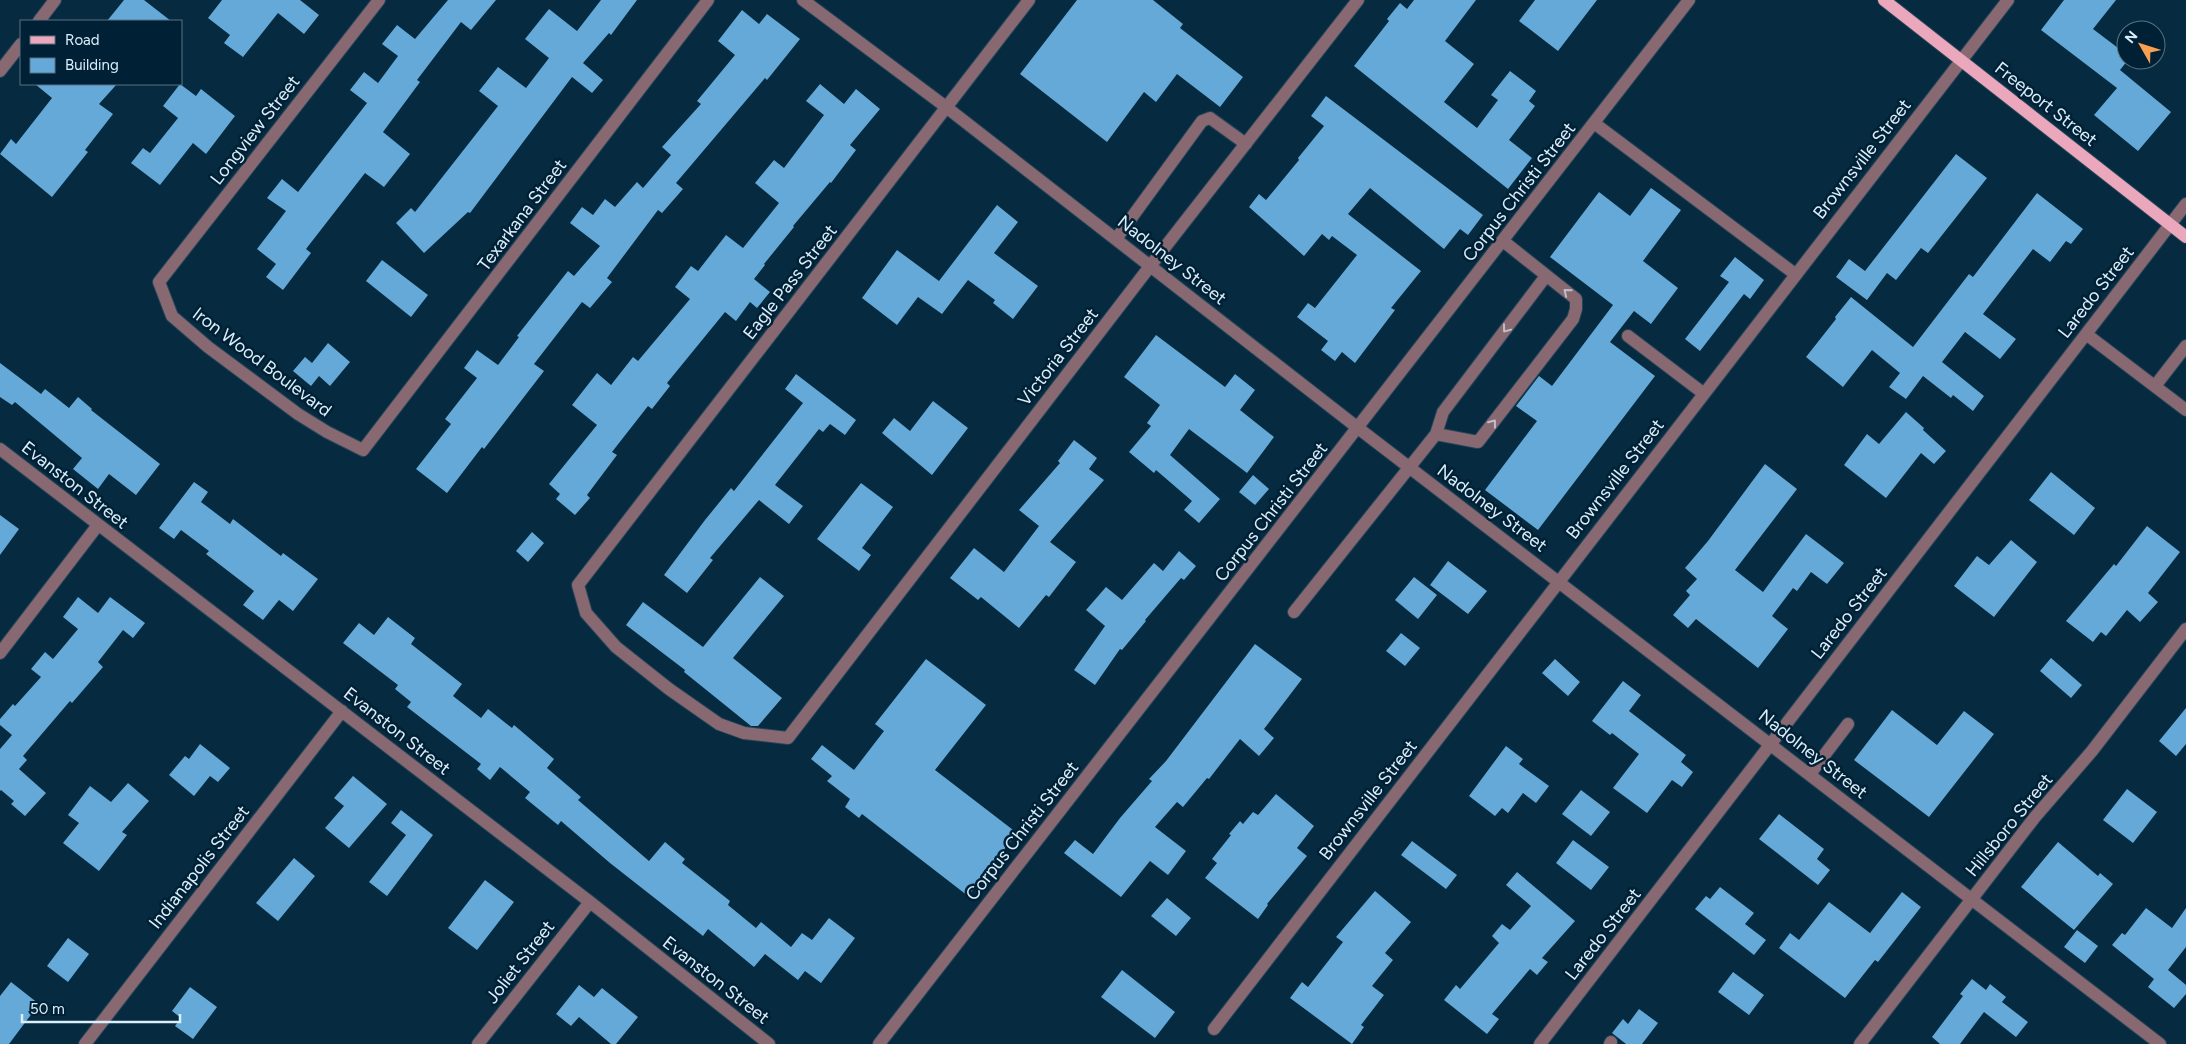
<svg xmlns="http://www.w3.org/2000/svg" width="2186" height="1044" font-family="Figtree,sans-serif">
  <style>
    .building { fill: #64a9d7 }
    .lines { fill: none; stroke-linecap: round; stroke-linejoin: round }
    .minor-casing { stroke: #244559; stroke-width: 14 }
    .major-casing { stroke: #244559; stroke-width: 14 }
    .minor { stroke: #886871; stroke-width: 12 }
    .major { stroke: #eba8bc; stroke-width: 12 }
    .oneway { stroke: #bebfcb }
    .labels { text-anchor: middle; stroke-width: 5; stroke-linejoin: round; paint-order: stroke }
    .street-label { font-size: 18px; fill: #dbeefb; stroke: #002135 }
  </style>
  <rect width="100%" height="100%" fill="#062a3f"/>
  <path class="building" d="M124,0H144L171,21H107Z
    M222,0H300L319,15L304,34L278,13L243,57L224,43L230,35L208,18Z
    M448,0H496L471,30L461,22L417,80L420,82L383,132L410,154L384,187L365,173L306,249L311,253L283,290L266,277L276,264L257,249L286,211L267,198L282,179L298,192L367,103L350,90L364,72L378,83L398,56L382,44L397,25L415,39Z
    M601,0H637L611,35L609,33L583,63L603,80L592,93L572,77L470,213L468,212L424,253L396,223L411,208L415,212L498,106L479,91L498,67L526,88L549,58L525,39L549,9L577,31Z
    M1077,0H1153L1183,24L1180,28L1243,77L1220,107L1177,74L1156,102L1144,92L1107,142L1020,74Z
    M1414,0H1476L1445,41L1474,64L1444,102L1477,128L1498,100L1491,95L1510,71L1536,91L1529,101L1535,106L1509,140L1532,158L1508,189L1354,66L1389,21L1387,19L1400,3L1407,9Z
    M1535,0H1597L1558,51L1519,21Z
    M2064,0H2116L2093,29L2126,54V60H2128L2120,70L2171,112L2138,151L2094,115L2117,88L2041,30Z
    M742,10L759,24L767,14L800,39L767,80L765,78L676,183L683,189L662,213L658,210L607,278L612,282L590,308L582,302L534,364L544,371L484,449L482,447L447,493L416,469L451,424L445,419L477,378L464,368L477,350L498,365L519,337L517,336L568,271L574,276L600,246L570,223L582,207L593,215L605,199L615,207L637,182L643,188L671,155L662,147L701,104L697,101L735,55L718,41Z
    M35,84H117L99,104L113,114L85,150L88,152L52,197L0,154L11,139L16,144L52,98Z
    M180,84L196,96L201,89L235,116L206,154L193,143L160,185L131,163L143,148L150,153L178,118L163,106Z
    M820,84L844,104L856,89L880,109L850,145L856,150L831,183L830,182L793,226L794,227L764,264L765,265L754,279L770,292L757,308L750,302L736,321L725,312L667,383L670,386L652,409L648,406L612,452L617,455L587,495L590,498L575,515L556,499L560,494L549,484L597,425L572,405L597,373L611,385L633,357L638,361L690,299L675,287L691,266L698,271L726,235L743,248L779,203L755,183L774,160L784,168L824,115L806,101Z
    M1326,96L1483,215L1468,235L1460,229L1444,249L1370,188L1348,214L1421,271L1391,308L1395,310L1355,363L1342,352L1335,361L1321,350L1328,341L1297,317L1308,303L1315,308L1357,255L1332,236L1329,240L1322,234L1304,256L1249,207L1259,194L1266,200L1299,160L1298,158L1324,126L1311,116Z
    M1956,154L1987,178L1928,253L1921,248L1896,280L1887,273L1867,300L1836,277L1849,259L1865,271Z
    M1651,188L1681,210L1643,261L1678,288L1651,324L1634,311L1610,342L1655,376L1538,530L1485,490L1537,421L1516,406L1539,376L1552,386L1613,305L1550,257L1599,192L1630,216Z
    M2037,193L2083,229L2071,244L2066,241L2050,262L2033,249L1983,314L2016,339L2000,359L1965,332L1942,362L1984,396L1973,411L1953,395L1951,398L1923,376L1906,399L1889,387L1900,373L1872,350L1843,387L1806,357L1836,319L1835,317L1851,297L1913,347L1969,274L1973,277Z
    M997,205L1018,222L994,253L1038,286L1013,319L993,303L995,300L968,280L942,314L918,297L897,325L862,298L897,250L939,281Z
    M1735,257L1764,280L1750,299L1744,294L1700,351L1685,339L1729,282L1720,276Z
    M382,260L428,295L411,317L366,281Z
    M1156,335L1225,387L1235,374L1255,390L1240,410L1274,437L1247,473L1189,429L1170,455L1220,499L1199,523L1184,510L1192,501L1156,470L1154,473L1129,452L1151,426L1147,423L1160,405L1124,377Z
    M328,343L350,362L330,386L319,376L311,386L293,371L305,357L312,363Z
    M0,363L41,394L45,389L69,408L78,397L92,409L91,410L160,464L136,495L109,474L98,489L73,469L82,458L15,402L12,405L0,397Z
    M796,374L856,420L845,435L830,424L823,432L819,429L775,485L803,506L789,524L759,500L710,558L713,560L687,593L664,575L705,520L731,488L734,491L803,403L785,389Z
    M933,401L968,428L932,475L882,433L894,418L910,431Z
    M1906,412L1924,428L1923,430L1946,451L1934,464L1921,453L1886,498L1844,465L1867,434L1879,444Z
    M1074,440L1097,458L1089,469L1104,480L1050,542L1076,562L1049,597L1046,595L1019,628L981,597L978,600L950,578L974,548L1004,572L1039,526L1019,510L1060,463L1058,461Z
    M1765,464L1797,489L1735,570L1763,592L1806,534L1844,563L1827,584L1811,572L1797,591L1793,588L1772,616L1788,629L1758,668L1696,619L1688,628L1673,615L1690,595L1686,591L1697,579L1685,568L1708,541Z
    M2051,472L2095,508L2074,535L2029,500Z
    M1253,475L1269,489L1255,505L1239,492Z
    M194,482L208,492L201,502L230,524L233,519L281,556L283,553L318,579L293,611L279,600L263,620L243,605L254,591L206,554L209,551L181,530L174,539L159,528Z
    M861,483L893,507L862,548L871,555L859,571L817,539Z
    M0,515L19,529L0,555Z
    M2147,526L2180,552L2148,593L2158,602L2140,622L2127,610L2106,636L2101,632L2093,642L2066,621L2114,564L2116,566Z
    M532,532L544,543L528,562L516,551Z
    M2011,540L2037,562L1994,617L1954,586L1977,556L1989,565Z
    M1179,551L1196,566L1184,580L1181,578L1145,620L1146,621L1122,650L1120,649L1095,685L1074,670L1105,626L1086,610L1106,587L1122,600L1154,563L1163,571Z
    M1448,561L1487,591L1468,614L1430,585Z
    M760,577L784,596L733,658L782,698L758,726H751L684,672L685,670L626,625L643,602L703,647Z
    M1414,577L1437,595L1418,619L1395,600Z
    M78,597L98,613L110,597L145,623L133,638L123,630L98,662L103,667L72,703L70,701L23,756L27,760L19,769L46,793L25,816L11,804L14,801L1,790L0,791V749L12,735L0,725V719L13,704L15,706L41,677L31,669L45,652L53,659L78,629L63,617Z
    M388,617L415,638L411,644L462,684L453,696L481,718L488,709L512,728L514,725L554,759L547,768L581,797L578,800L649,861L665,842L685,859L682,863L730,901L728,905L756,928L761,922L791,947L802,933L812,940L829,918L855,938L821,983L805,971L798,980L765,954L754,967L708,929L703,936L610,863L561,821L558,825L525,798L530,792L500,767L490,780L477,769L481,764L407,707L411,702L395,689L398,685L343,643L359,623L374,635Z
    M1401,633L1420,648L1405,666L1386,651Z
    M1255,644L1302,679L1264,729L1274,738L1259,756L1240,739L1209,779L1207,778L1183,807L1177,802L1155,827L1186,851L1168,875L1150,861L1121,897L1064,853L1075,840L1093,854L1120,818L1152,781L1149,779L1166,761Z
    M2051,658L2082,685L2071,698L2040,671Z
    M926,659L986,705L935,770L1017,833L968,896L862,814L859,818L845,807L850,799L827,781L832,776L811,759L822,745L854,770L884,731L875,724Z
    M1555,659L1580,682L1568,696L1542,673Z
    M1623,681L1641,695L1629,711L1686,755L1681,762L1693,772L1682,787L1672,780L1647,813L1613,788L1639,754L1612,733L1610,735L1592,721Z
    M2186,708V744L2176,756L2159,741Z
    M1892,710L1937,745L1964,711L1994,734L1929,817L1854,760Z
    M200,744L230,768L218,782L210,776L194,796L169,775L185,756L189,759Z
    M1506,746L1523,759L1519,764L1549,786L1536,803L1523,793L1508,813L1502,808L1495,816L1469,796Z
    M353,776L387,804L349,848L325,828L344,806L334,798Z
    M128,783L149,801L122,832L127,835L99,871L63,843L79,823L68,815L90,786L111,802Z
    M2127,789L2157,812L2133,843L2103,820Z
    M1581,790L1610,812L1591,836L1562,814Z
    M1276,794L1314,826L1297,848L1307,856L1267,904L1268,905L1258,919L1205,878L1217,863L1212,859L1231,835L1229,834L1240,821L1243,824L1253,812L1258,815Z
    M401,810L433,835L387,896L369,882L406,835L391,823Z
    M1779,814L1824,849L1817,859L1830,870L1818,885L1759,839Z
    M1573,840L1609,867L1591,890L1556,863Z
    M1412,841L1457,875L1446,889L1401,855Z
    M2058,842L2098,876L2100,873L2113,884L2074,930L2021,887Z
    M294,858L315,876L278,921L256,903Z
    M1517,872L1575,921L1542,958L1548,962L1537,975L1530,969L1492,1014L1499,1019L1487,1034L1444,1000L1456,985L1460,989L1499,943L1492,936L1502,924L1510,930L1531,906L1506,885Z
    M485,880L514,902L477,950L448,928Z
    M1720,887L1754,913L1745,924L1766,940L1754,955L1695,909L1706,896L1710,899Z
    M1375,891L1411,922L1385,953L1393,960L1372,986L1384,995L1361,1025L1364,1027L1352,1044L1290,998L1302,982L1308,987L1343,942L1336,937Z
    M1902,892L1921,907L1878,962L1875,960L1845,998L1779,948L1790,933L1799,940L1829,902L1870,933Z
    M1167,898L1191,918L1176,936L1151,916Z
    M2146,908L2172,928L2186,908V947L2168,970L2186,985V994L2174,1008L2148,987L2154,979L2112,945L2122,933L2125,935Z
    M2077,930L2098,946L2085,963L2064,947Z
    M68,938L89,954L68,982L47,966Z
    M1122,970L1175,1012L1155,1038L1101,997Z
    M1733,972L1764,995L1749,1015L1718,992Z
    M1972,979L1986,990L1990,984L2006,997L2002,1002L2028,1022L2016,1037L1984,1012L1960,1044H1940L1932,1037L1963,996L1960,994Z
    M11,982L39,1004L9,1044H0V996Z
    M579,985L594,997L602,988L638,1017L616,1044H611L579,1017L571,1026L556,1014Z
    M190,987L217,1007L193,1039L175,1026L181,1018L172,1011Z
    M1639,1009L1658,1023L1642,1044H1626L1612,1033L1623,1019L1628,1024Z"/>
  <g class="lines">
    <defs>
      <path id="minor" d="M379,0L159,282L172,316L208,347L298,414L327,432L363,450L708,0
        M803,0L946,107L1358,428L2160,1044
        M1029,0L578,585L586,613L616,647L669,689L719,724L744,733L788,738L1151,265L1358,0
        M39,21L55,0
        M0,71L21,44
        M1594,123L1795,274
        M1116,239L1202,121L1210,118L1246,144
        M2086,334L2186,410
        M1628,336L1703,393
        M2155,386L2186,346
        M1436,434L1478,442L1573,319L1576,309V299L1503,241
        M0,449L590,902L769,1044
        M1294,612L1436,434L1443,412L1546,276
        M0,653L98,525
        M1810,774L1848,724
        M1214,1029L2008,0
        M85,1044L342,711
        M478,1044L590,902
        M879,1044L1689,0
        M1540,1044L2186,204
        M1610,1044L1611,1042
        M1860,1044L2035,817L2092,751L2186,629"/>
      <path id="major" d="M1884,0L2186,237"/>
    </defs>
    <use href="#minor" class="minor-casing"/>
    <use href="#major" class="major-casing"/>
    <use href="#minor" class="minor"/>
    <use href="#major" class="major"/>
  </g>
  <defs><path id="oneway-chevron" d="M-2-3.5L2.5 0L-2 3.5" fill="none" stroke-width="1.6" stroke-linecap="round" stroke-linejoin="round" transform="scale(1.25)"/></defs>
  <g class="oneway">
    <use href="#oneway-chevron" transform="translate(1567 292) rotate(-141)"/>
    <use href="#oneway-chevron" transform="translate(1506 329) rotate(127)"/>
    <use href="#oneway-chevron" transform="translate(1493 423) rotate(-52)"/>
  </g>
  <g class="labels">
    <g class="street-label">
      <text transform="translate(2046 104) rotate(38)" y="6">Freeport Street</text>
      <text transform="translate(255 130) rotate(-52)" y="6">Longview Street</text>
      <text transform="translate(1862 159) rotate(-52)" y="6">Brownsville Street</text>
      <text transform="translate(1519 192) rotate(-52)" y="6">Corpus Christi Street</text>
      <text transform="translate(522 215) rotate(-53)" y="6">Texarkana Street</text>
      <text transform="translate(1172 260) rotate(38)" y="6">Nadolney Street</text>
      <text transform="translate(790 282) rotate(-52)" y="6">Eagle Pass Street</text>
      <text transform="translate(2096 292) rotate(-52)" y="6">Laredo Street</text>
      <text transform="translate(1058 357) rotate(-52)" y="6">Victoria Street</text>
      <text transform="translate(262 362) rotate(37)" y="6">Iron Wood Boulevard</text>
      <text transform="translate(1615 479) rotate(-52)" y="6">Brownsville Street</text>
      <text transform="translate(75 485) rotate(38)" y="6">Evanston Street</text>
      <text transform="translate(1492 508) rotate(37)" y="6">Nadolney Street</text>
      <text transform="translate(1271 512) rotate(-52)" y="6">Corpus Christi Street</text>
      <text transform="translate(1849 613) rotate(-52)" y="6">Laredo Street</text>
      <text transform="translate(397 731) rotate(38)" y="6">Evanston Street</text>
      <text transform="translate(1813 754) rotate(38)" y="6">Nadolney Street</text>
      <text transform="translate(1368 800) rotate(-52)" y="6">Brownsville Street</text>
      <text transform="translate(2009 825) rotate(-51)" y="6">Hillsboro Street</text>
      <text transform="translate(1022 831) rotate(-52)" y="6">Corpus Christi Street</text>
      <text transform="translate(199 867) rotate(-52)" y="6">Indianapolis Street</text>
      <text transform="translate(1603 934) rotate(-52)" y="6">Laredo Street</text>
      <text transform="translate(520 962) rotate(-52)" y="6">Joliet Street</text>
      <text transform="translate(716 980) rotate(38)" y="6">Evanston Street</text>
    </g>
  </g>
  <rect x="20" y="20" width="162" height="65" fill="#002135" stroke="#587384"/>
  <rect x="30" y="36" width="25" height="8" fill="#eba8bc" stroke="#587384"/>
  <text x="65" y="45" font-size="15" fill="#dbeefb">Road</text>
  <rect x="30" y="58" width="25" height="15" fill="#64a9d7" stroke="#587384"/>
  <text x="65" y="70" font-size="15" fill="#dbeefb">Building</text>
  <g transform="translate(2141 45) rotate(309)"><circle r="24" fill="#002135" stroke="#587384"/>
  <path d="M0-4L9 19L0 12L-9 19Z" fill="#fa9f4f"/>
  <text y="-8" font-size="14" font-weight="bold" text-anchor="middle" fill="#dbeefb">N</text>
  </g>
  <path d="M22 1014v8h158v-8" fill="none" stroke="#dbeefb" stroke-width="2.5"/>
  <text x="30" y="1014" font-size="15" fill="#dbeefb" stroke="#002135" stroke-width="4" paint-order="stroke">50 m</text>
</svg>
